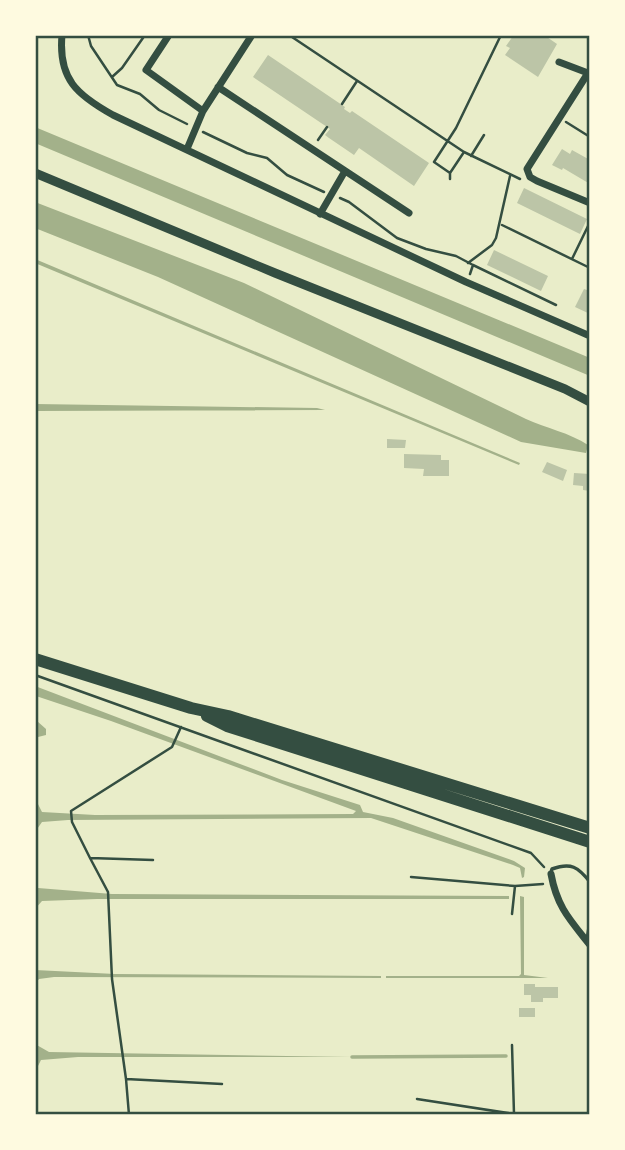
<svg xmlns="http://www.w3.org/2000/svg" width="625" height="1150" font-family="'Exo 2',sans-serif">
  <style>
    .water { fill: #a3b18a }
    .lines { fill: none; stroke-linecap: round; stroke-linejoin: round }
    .stream { stroke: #a3b18a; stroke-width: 3.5 }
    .building { fill: #bcc5a7 }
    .path { stroke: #344e41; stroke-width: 2.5 }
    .service { stroke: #344e41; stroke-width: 3.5 }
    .minor { stroke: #344e41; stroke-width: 7 }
    .tertiary { stroke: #344e41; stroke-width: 9 }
    .trunk { stroke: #344e41; stroke-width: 12 }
    .neatline { fill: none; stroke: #344e41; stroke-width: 2.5 }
  </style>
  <rect width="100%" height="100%" fill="#e9edc9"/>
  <path class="water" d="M35,127L590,358V376L35,143Z
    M35,202L244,283L526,419C546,428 570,433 588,445L586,453L521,442L158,277L35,228Z
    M35,259L520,463L519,465L35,263Z
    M35,404L317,408L325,410L35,411Z
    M35,686L282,780L360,805L363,812L393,818L514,861L525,868L524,877L522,878L520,868L513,865L371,818L68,820L42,822L35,832V798L42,812L95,815L353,814L356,811L111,721L36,696L37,721L46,729V735L38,737L35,741Z
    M35,841L38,888L112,894L509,896V899H97L42,901L35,909Z
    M520,896L524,897V975L548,978H386V976H519L521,974Z
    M35,970L115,974L381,976V978L54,977L39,979L35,984Z
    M35,1044L49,1052L352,1057H78L41,1060L35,1072Z"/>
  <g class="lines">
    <path class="stream" d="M352,1057L506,1056"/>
  </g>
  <path class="building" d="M517,35H544L557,44L538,77L505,55L510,48L506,46L513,36L515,38Z
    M268,55L345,107L344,109L350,113L352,111L429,163L414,186L359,148L354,155L329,138L325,135L330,129L253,77Z
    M562,149L570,154L572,150L590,160L588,164L590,166V184L563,168L562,170L552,165Z
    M524,188L587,219L580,234L517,203Z
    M494,250L548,276L541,291L487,265Z
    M584,289L590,291V314L575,307Z
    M387,439L406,440L405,448H387Z
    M404,454L441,455V460H449V476H423L424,469L404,468Z
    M547,462L567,470L563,481L542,472Z
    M574,473L590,474V491L583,490V486L573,485Z
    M524,984H535V987H558V998H543V1002H531V995H524Z
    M519,1008H535V1017H519Z"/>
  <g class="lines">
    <path class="path" d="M88,35L91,46L117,85L140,94L159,110L187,124
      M289,35L464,152L520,179
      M112,77L122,68L145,35
      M342,104L357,81
      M566,122L590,137
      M203,132L247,153L267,158L287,175L324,192
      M318,140L327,127
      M471,156L484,135
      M450,173L464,152
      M450,179V173L434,162L456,128L501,35
      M340,198L349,202L397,238L426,249L456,256L473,265L470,274
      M502,225L590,268
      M572,259L590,222
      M468,263L492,245L496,238L510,176
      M473,265L556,305
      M35,675L531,853L544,867
      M90,858L108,892L112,979L126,1079L222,1084
      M153,860L90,858L72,822L71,811L172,747L181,727
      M411,877L515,886L512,914
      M515,886L543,884
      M126,1079L129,1115
      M417,1099L514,1114L512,1045
      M514,1114L531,1115"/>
    <path class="service" d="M551,872L552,869C571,862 578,867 590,882
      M587,940L590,921"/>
    <path class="minor" d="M62,35C58,79 77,95 113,115L466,282L590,336
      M169,35L146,70L203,111
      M559,62L588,73
      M590,74L588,73L527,169L530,177L537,181L590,203
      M218,87L409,213
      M187,149L203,111L252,35
      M320,214L345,171
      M551,874C557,907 570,920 590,945"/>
    <path class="tertiary" d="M35,173L275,273L565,389L590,402"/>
    <path class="trunk" d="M35,659L191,708L228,716L590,828
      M207,716L227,726L590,842"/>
  </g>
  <rect width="625" height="1150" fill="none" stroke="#fefae0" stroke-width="74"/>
  <rect x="37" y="37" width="551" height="1076" class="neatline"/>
</svg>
